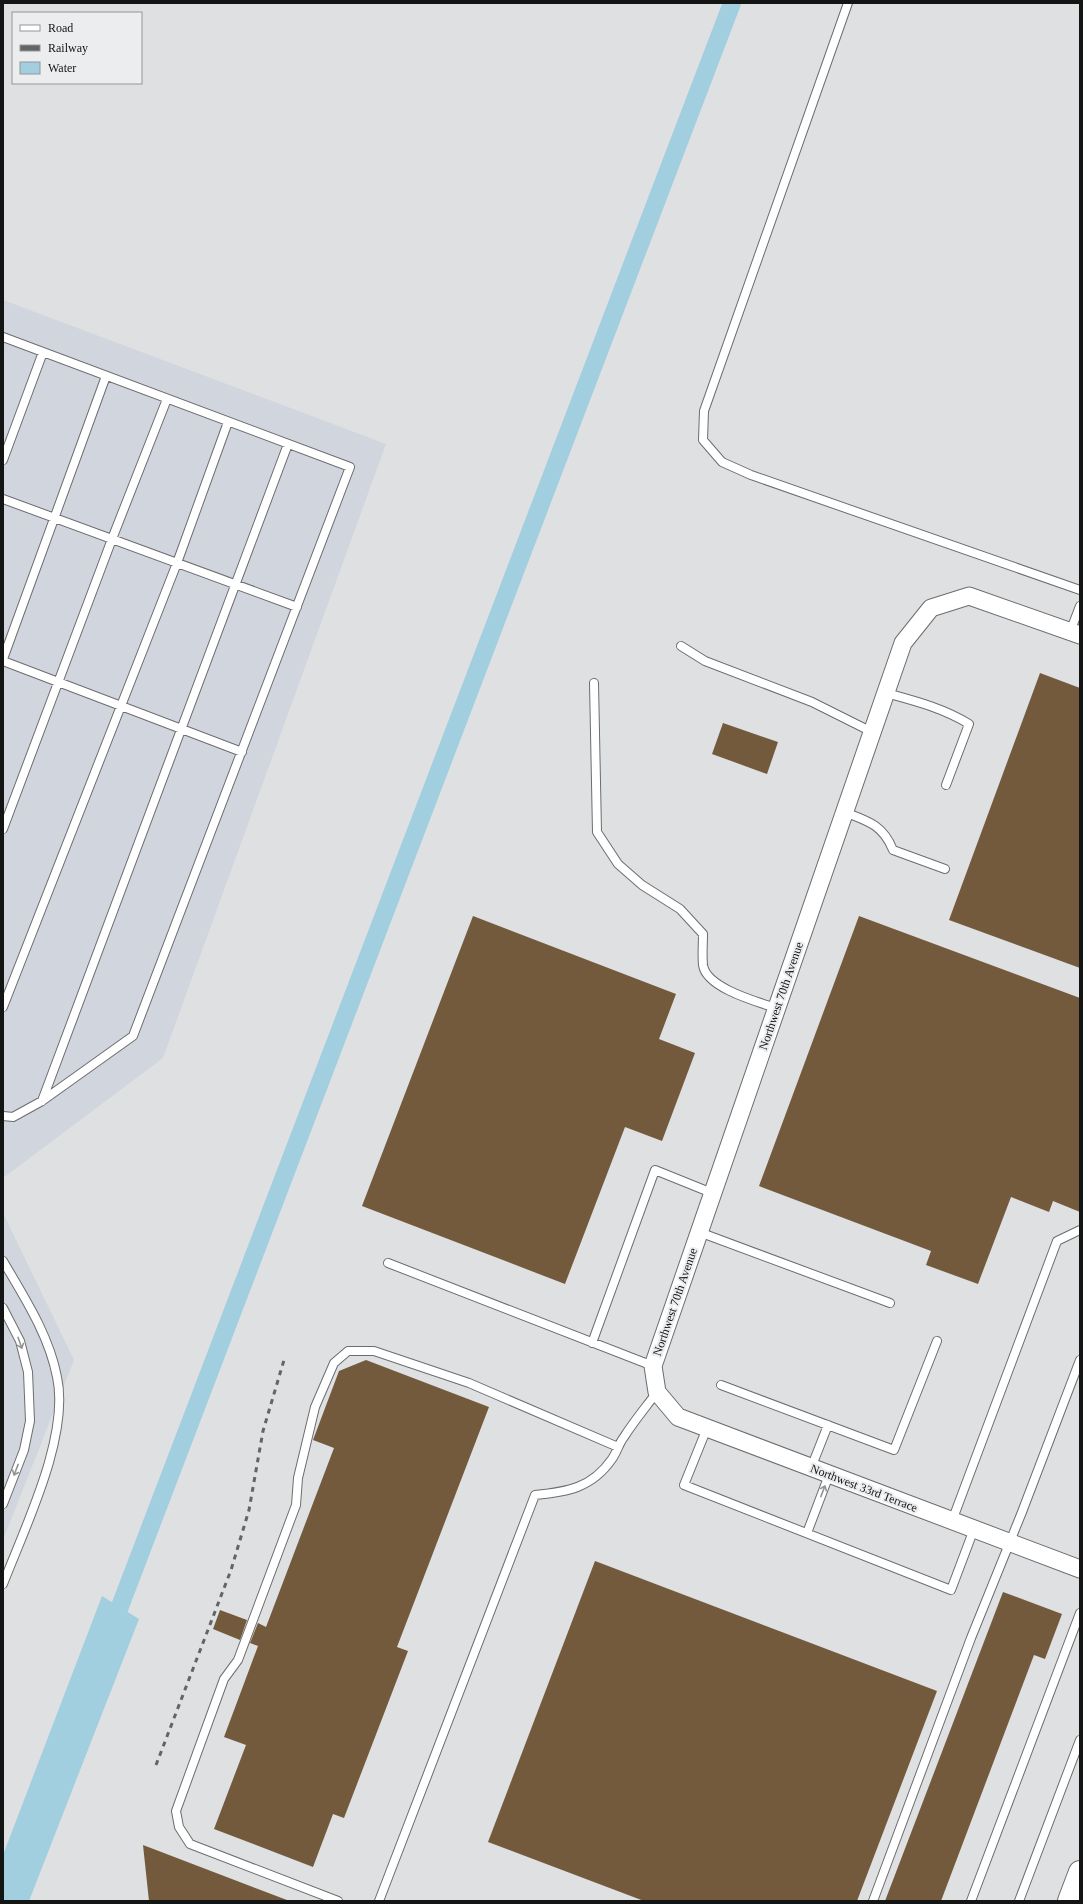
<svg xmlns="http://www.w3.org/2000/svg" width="1083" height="1904" font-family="'Times New Roman',serif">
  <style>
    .built { fill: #d1d5de }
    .water { fill: #a1cfe0 }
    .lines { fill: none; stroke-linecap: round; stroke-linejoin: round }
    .canal { stroke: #a1cfe0; stroke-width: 18 }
    .building { fill: #735a3d }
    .service-casing { stroke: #6c6d6f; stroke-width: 10 }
    .minor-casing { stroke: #6c6d6f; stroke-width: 19 }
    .secondary-casing { stroke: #6c6d6f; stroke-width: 24 }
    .service { stroke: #fff; stroke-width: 8 }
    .minor { stroke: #fff; stroke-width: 17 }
    .secondary { stroke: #fff; stroke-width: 22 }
    .rail { stroke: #636465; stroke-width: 3; stroke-dasharray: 5 5; stroke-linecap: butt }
    .oneway { stroke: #959595 }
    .labels { text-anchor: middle; stroke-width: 4; stroke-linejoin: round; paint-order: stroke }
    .street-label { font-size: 12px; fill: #131414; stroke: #ecedef }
  </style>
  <rect width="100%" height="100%" fill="#dfe0e2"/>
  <path class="built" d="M3,300L386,444L163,1058L3,1178Z
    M3,1213L74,1360L3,1540Z"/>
  <path class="water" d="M102,1596L139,1619L29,1901H3V1855Z"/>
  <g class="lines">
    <path class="canal" d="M111,1630L732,3"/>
  </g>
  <path class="building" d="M1040,673L1080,688V968L949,920Z
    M723,723L778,742L767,774L712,754Z
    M473,916L676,994L659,1039L695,1053L662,1141L625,1127L565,1284L362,1206Z
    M859,916L1080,998V1212L1053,1201L1049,1212L1011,1197L978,1284L926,1265L931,1251L759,1186Z
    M366,1360L489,1407L397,1647L408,1651L344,1818L333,1814L313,1867L214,1829L246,1745L224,1737L258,1646L250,1643L258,1623L266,1627L334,1448L313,1440L339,1371Z
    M595,1561L937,1691L857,1901H644L488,1842Z
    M1003,1592L1062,1614L1045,1659L1034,1655L941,1901H885Z
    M220,1610L247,1620L240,1640L213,1629Z
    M143,1845L287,1900V1901H149Z"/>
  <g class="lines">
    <defs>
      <path id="service" d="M848,3L704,411L703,440L722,462L751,475L1080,590
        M3,337L350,467L133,1036L42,1101L13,1117L3,1116
        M3,460L43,352
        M3,499L297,607
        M1070,632L1080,606
        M681,646L705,661L812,702L872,732
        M3,659L106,376
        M3,661L242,752
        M594,683L597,832L618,864L642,885L680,909L703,934C703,944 702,955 703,965C706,988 758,1002 776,1008
        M886,693C915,701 943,708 969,724L946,785
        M844,812C868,821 883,825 893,850L945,869
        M3,829L112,539L167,399
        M3,1007L177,563L228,422
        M42,1101L288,444
        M699,1232L890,1303
        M3,1261C24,1297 49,1335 57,1377C70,1436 25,1527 3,1584
        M388,1263L653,1366
        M3,1308L20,1341L28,1372L30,1421L24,1450L3,1504
        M592,1343L655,1170L712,1193
        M721,1385L894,1450L937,1341
        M707,1428L684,1485L951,1590L974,1529
        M811,1468L828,1425
        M952,1521L1057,1241L1080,1230
        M807,1533L829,1475
        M338,1901L190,1844L179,1827L176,1811L224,1679L238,1660L296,1505L298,1478L315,1407L334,1363L348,1351H374L469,1383L618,1447
        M379,1901L535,1495C567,1492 592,1488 612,1459C617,1452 619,1443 624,1437C634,1421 646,1407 657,1392
        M873,1901L971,1638L1022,1512L1080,1360
        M971,1901L1080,1613
        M1019,1901L1080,1740"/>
      <path id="minor" d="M1080,635L969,596L931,608L903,643L653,1366L657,1392L678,1417L1080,1569"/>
      <path id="secondary" d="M1069,1901L1080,1872"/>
    </defs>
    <use href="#service" class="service-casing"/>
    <use href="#minor" class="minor-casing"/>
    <use href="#secondary" class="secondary-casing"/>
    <use href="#service" class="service"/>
    <use href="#minor" class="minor"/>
    <use href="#secondary" class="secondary"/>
    <path class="rail" d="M156,1765L231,1570L249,1510L263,1431L284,1360"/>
  </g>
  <defs><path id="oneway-shaft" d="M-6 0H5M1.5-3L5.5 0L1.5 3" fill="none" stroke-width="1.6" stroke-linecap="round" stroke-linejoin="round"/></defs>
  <g class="oneway">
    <use href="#oneway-shaft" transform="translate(20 1343) rotate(71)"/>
    <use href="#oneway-shaft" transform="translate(16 1470) rotate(111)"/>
    <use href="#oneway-shaft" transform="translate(823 1491) rotate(-69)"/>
  </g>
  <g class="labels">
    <g class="street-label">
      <text transform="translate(781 996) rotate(-71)" y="4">Northwest 70th Avenue</text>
      <text transform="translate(675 1302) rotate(-71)" y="4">Northwest 70th Avenue</text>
      <text transform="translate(864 1488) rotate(21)" y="4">Northwest 33rd Terrace</text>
    </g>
  </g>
  <rect width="1083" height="1904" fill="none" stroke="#131414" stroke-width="8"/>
  <rect x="12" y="12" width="130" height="72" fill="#ecedef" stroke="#959697"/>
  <rect x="20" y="25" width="20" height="6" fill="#ffffff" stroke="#959697"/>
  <text x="48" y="32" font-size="12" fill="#131414">Road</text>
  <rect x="20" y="45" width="20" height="6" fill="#636465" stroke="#959697"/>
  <text x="48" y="52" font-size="12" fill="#131414">Railway</text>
  <rect x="20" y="62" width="20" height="12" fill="#a1cfe0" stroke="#959697"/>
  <text x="48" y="72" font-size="12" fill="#131414">Water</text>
</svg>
